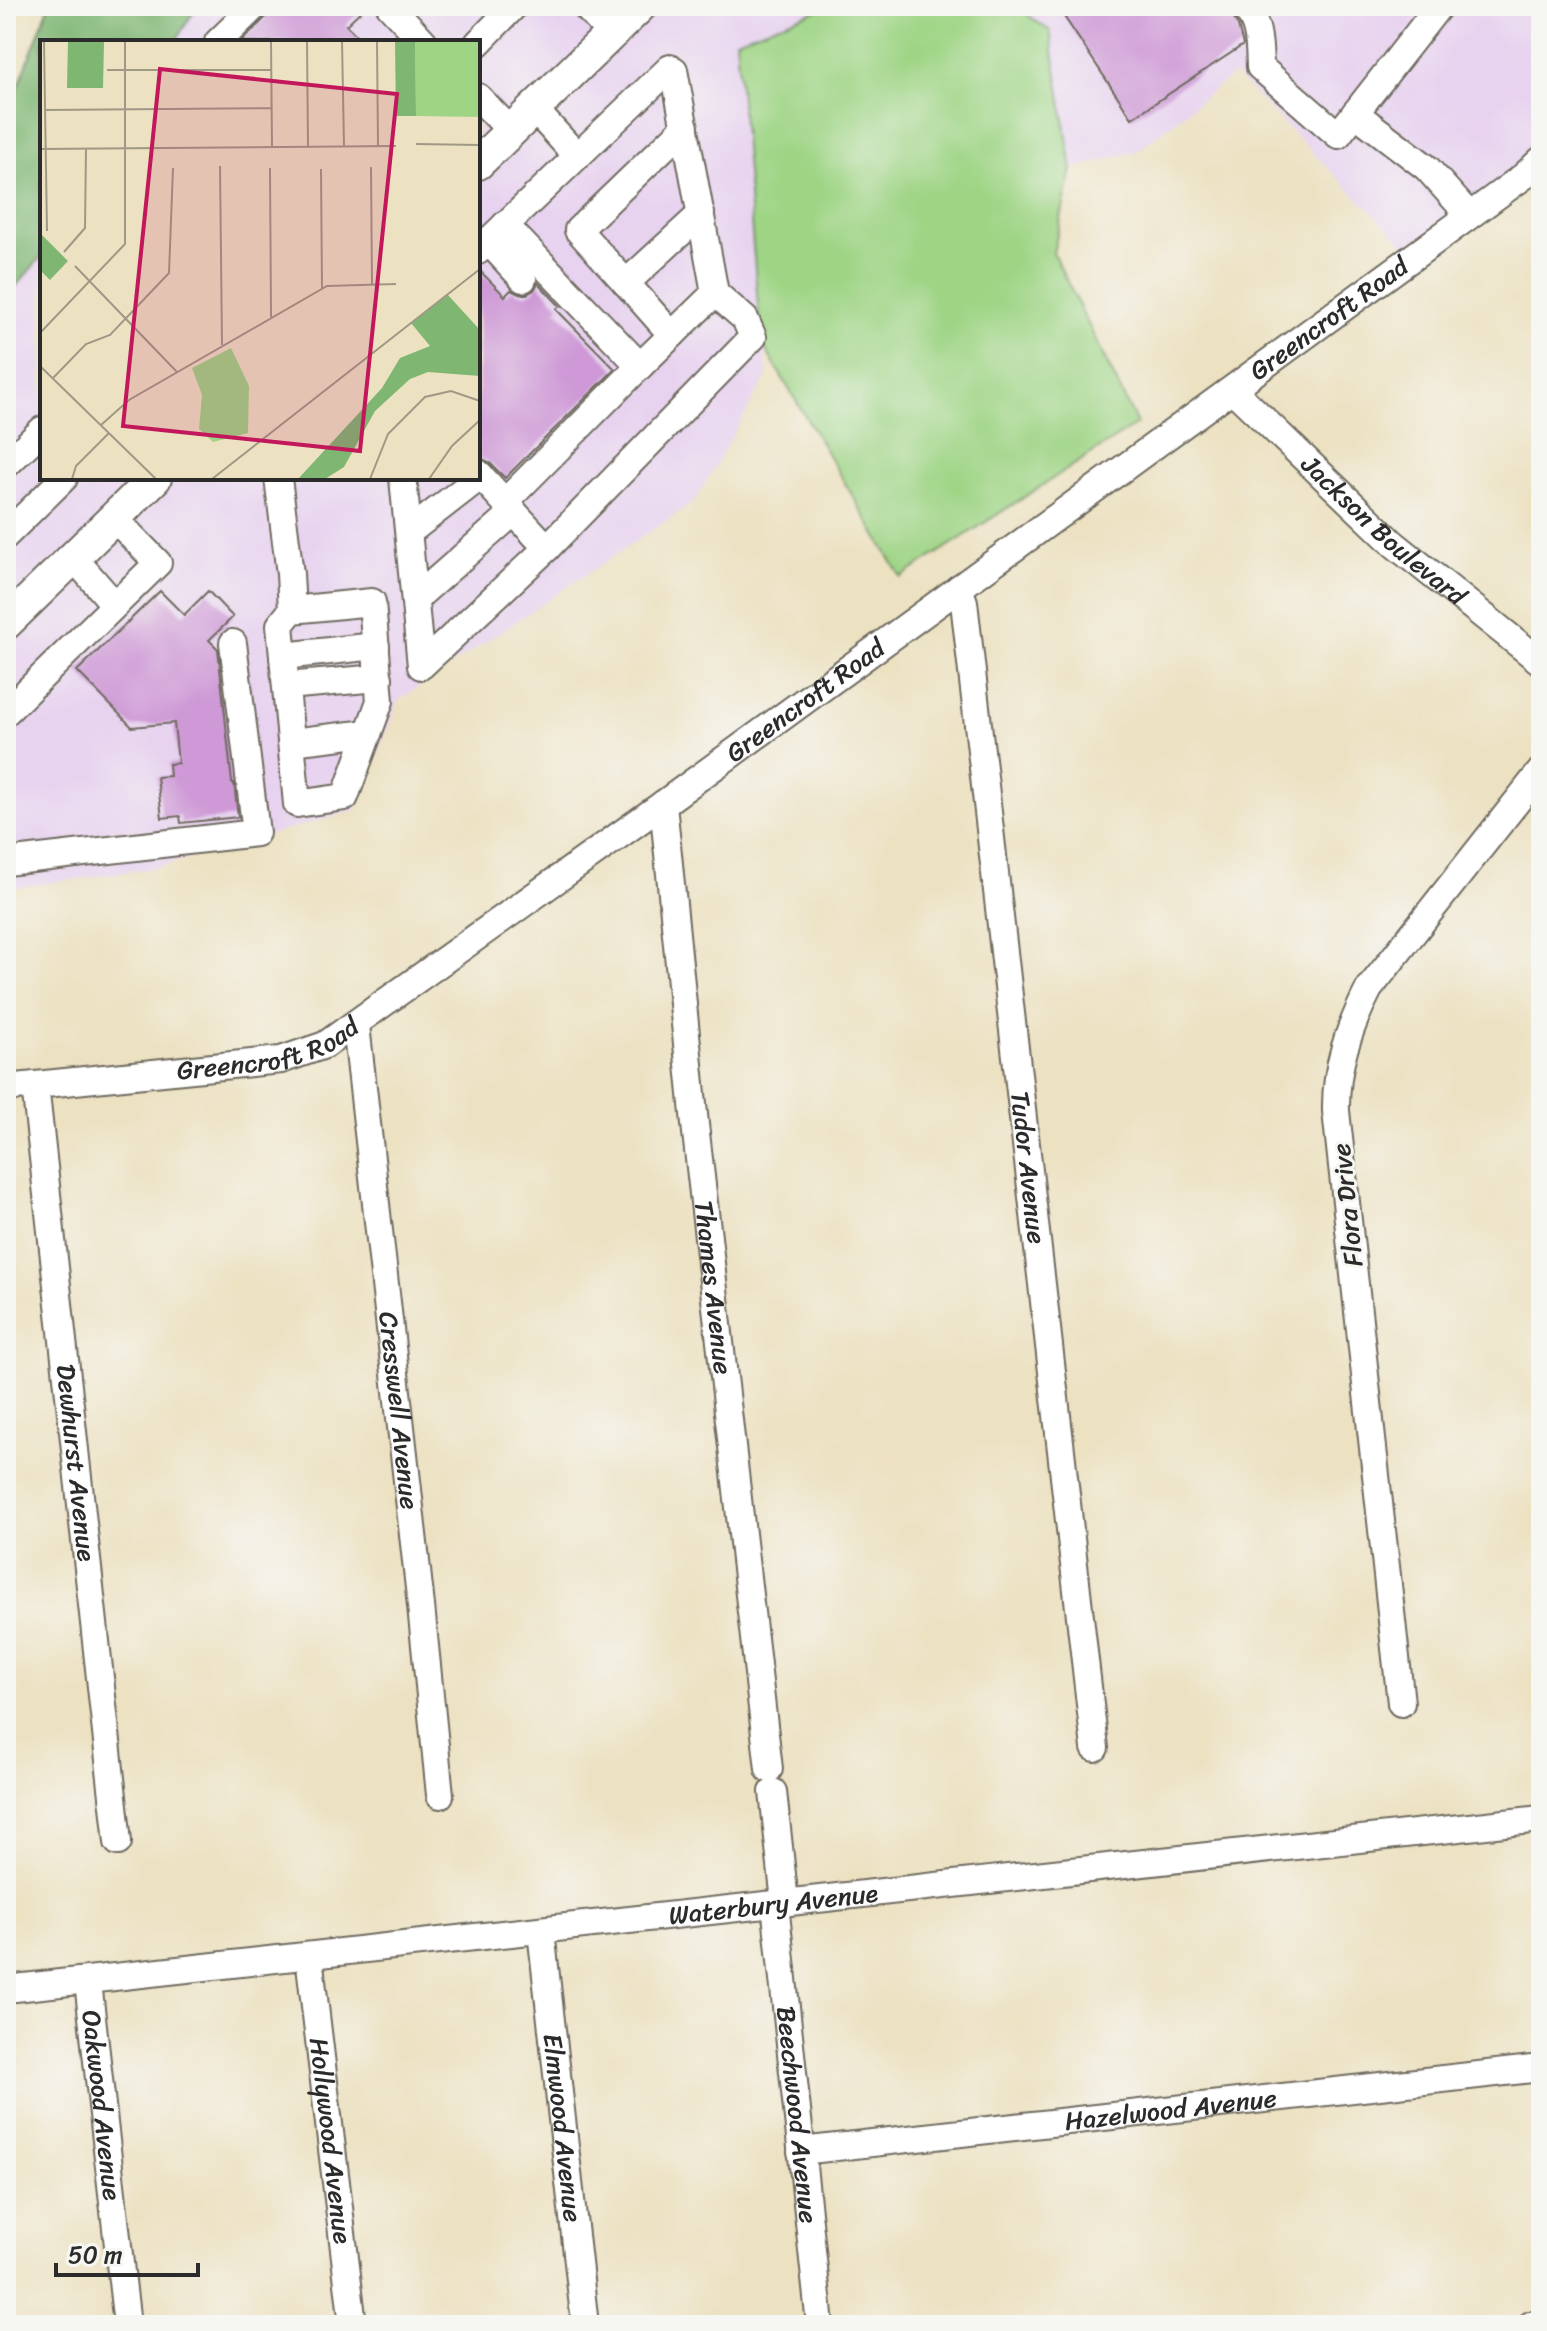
<svg xmlns="http://www.w3.org/2000/svg" width="1547" height="2331" font-family="Sriracha,sans-serif">
  <style>
    .built { fill: #e7d2ef }
    .green { fill: #9ed484; stroke: #648058; stroke-width: 2 }
    .forest { fill: #7eb672; stroke: #54704e; stroke-width: 2 }
    .building { fill: #ce99d6 }
    .lines { fill: none; stroke-linecap: round; stroke-linejoin: round }
    .minor-casing { stroke: #6f6b60; stroke-width: 30 }
    .major-casing { stroke: #6f6b60; stroke-width: 36 }
    .minor { stroke: #fff; stroke-width: 26 }
    .major { stroke: #fff; stroke-width: 32 }
    .labels { text-anchor: middle; stroke-width: 6; stroke-linejoin: round; paint-order: stroke }
    .street-label { font-size: 26px; fill: #2b2b2b; stroke: #f6f6f2 }
    .inset-road { fill: none; stroke: #9f9885; stroke-width: 2 }
    .view { fill: #c2185b; fill-opacity: 0.15; stroke: #c2185b; stroke-width: 4 }
    .inset-edge { fill: none; stroke: #2b2b2b; stroke-width: 4 }
  </style>
  <rect width="100%" height="100%" fill="#f6f6f2"/>
  <filter id="ink" filterUnits="userSpaceOnUse"><feTurbulence type="fractalNoise" baseFrequency=".0125" numOctaves="2"/><feDisplacementMap in="SourceGraphic" scale="16" xChannelSelector="R" yChannelSelector="G"/><feConvolveMatrix kernelMatrix="1 2 1 2 8 2 1 2 1" color-interpolation-filters="sRGB"/></filter>
  <filter id="wash" filterUnits="userSpaceOnUse"><feTurbulence type="fractalNoise" baseFrequency=".006" numOctaves="4" result="noise"/><feDisplacementMap in="SourceGraphic" scale="32" xChannelSelector="R" yChannelSelector="G"/><feGaussianBlur stdDeviation="1.8" result="paint"/><feColorMatrix in="noise" values="0 0 0 0 0 0 0 0 0 0 0 0 0 0 0 0 0 1.4 0 .05"/><feComposite in="paint" operator="in"/></filter>
  <g filter="url(#wash)">
    <rect width="100%" height="100%" fill="#ece1c1"/>
    <path class="built" d="M197,6H829L736,40L767,376L694,502L399,700L356,810L154,868L6,889V298L42,256V478H478V42H175Z
      M1015,6H1541V160L1415,255L1234,74L1137,151L1072,169L1050,31Z"/>
    <path class="green" d="M829,6H1015L1050,31L1072,169L1053,253L1137,424L901,577L761,342L736,40Z"/>
    <path class="forest" d="M49,6H197L175,42H42V256L6,298V119Z"/>
    <g id="blocks">
      <path class="building" d="M274,6H366L346,25L363,42H241L266,17Z
        M1057,6H1227L1238,26L1243,45L1132,118Z
        M478,269L505,296L511,290L519,294H527L534,290L538,283L560,306L556,309L615,369L505,478L489,462L478,457Z
        M160,591L184,615L208,591L233,617L209,640L218,649L232,783H234L238,817L181,823L180,816L162,818L157,777L170,776L169,764L178,763L174,723L132,727L77,671Z"/>
    </g>
  </g>
  <g filter="url(#ink)">
    <use href="#blocks" fill-opacity="0" stroke="#6f6b60" stroke-width="2"/>
    <g class="lines">
      <defs>
        <g id="minor">
          <path d="M390,6L424,42"/>
          <path d="M585,6L611,34"/>
          <path d="M1243,6C1260,22 1259,45 1260,67L1338,135L1439,6"/>
          <path d="M218,42L255,6"/>
          <path d="M478,43L514,6"/>
          <path d="M478,97L511,131"/>
          <path d="M533,108L577,156"/>
          <path d="M1355,113L1427,168L1469,215"/>
          <path d="M685,127L578,230L626,283L701,214"/>
          <path d="M505,225L640,366L715,293"/>
          <path d="M488,241L523,279"/>
          <path d="M478,251L670,68L674,70L715,293L745,319L753,337L547,548L478,473"/>
          <path d="M626,283L672,335"/>
          <path id="s1" d="M1233,390L1394,544L1541,662"/>
          <path d="M6,465L42,430"/>
          <path d="M278,478L290,574L292,610L280,625L297,804L345,797L380,701L372,602L292,610"/>
          <path d="M403,478L421,666L547,548"/>
          <path d="M505,502L640,366"/>
          <path d="M409,532L481,476"/>
          <path d="M6,535L64,478"/>
          <path d="M74,558L114,604"/>
          <path id="s2" d="M959,588L964,602L1095,1748"/>
          <path d="M415,599L514,512"/>
          <path d="M283,656L376,646"/>
          <path d="M286,686L379,678"/>
          <path d="M6,712L158,563L114,518"/>
          <path d="M291,742L368,733"/>
          <path id="s3" d="M663,804L695,1124L769,1769"/>
          <path d="M6,862L256,833L233,643"/>
          <path id="s4" d="M356,1025L421,1606L440,1795"/>
          <path id="s5" d="M35,1085L118,1842"/>
          <path id="s6" d="M6,1088L281,1060L325,1045L663,804L1524,176L1541,160"/>
          <path d="M1401,1703L1336,1111C1335,1067 1349,1028 1369,989L1541,771"/>
          <path d="M773,1792L785,1902"/>
          <path id="s7" d="M775,1904L820,2325"/>
          <path id="s8" d="M541,1931L585,2325"/>
          <path id="s9" d="M309,1956L353,2325"/>
          <path id="s10" d="M88,1982L127,2325"/>
          <path id="s11" d="M6,1989L1541,1819"/>
          <path id="s12" d="M801,2151L1541,2068"/>
          <path d="M1531,2325L1541,2324"/>
        </g>
        <path id="major" d="M478,163L640,6
          M6,623L155,478"/>
      </defs>
      <use href="#minor" class="minor-casing"/>
      <use href="#major" class="major-casing"/>
      <use href="#minor" class="minor"/>
      <use href="#major" class="major"/>
    </g>
  </g>
  <g class="labels">
    <g class="street-label">
      <text dy="9" stroke="none"><textPath href="#s6" startOffset="1562">Greencroft Road</textPath></text>
      <text dy="9" stroke="none"><textPath href="#s1" startOffset="206">Jackson Boulevard</textPath></text>
      <text dy="9" stroke="none"><textPath href="#s6" startOffset="914">Greencroft Road</textPath></text>
      <text dy="9" stroke="none"><textPath href="#s6" startOffset="266">Greencroft Road</textPath></text>
      <text dy="9" stroke="none"><textPath href="#s2" startOffset="584">Tudor Avenue</textPath></text>
      <text transform="translate(1347 1205) rotate(-96)" y="9">Flora Drive</text>
      <text dy="9" stroke="none"><textPath href="#s3" startOffset="486">Thames Avenue</textPath></text>
      <text dy="9" stroke="none"><textPath href="#s4" startOffset="388">Cresswell Avenue</textPath></text>
      <text dy="9" stroke="none"><textPath href="#s5" startOffset="380">Dewhurst Avenue</textPath></text>
      <text dy="9" stroke="none"><textPath href="#s11" startOffset="772">Waterbury Avenue</textPath></text>
      <text dy="9" stroke="none"><textPath href="#s10" startOffset="124">Oakwood Avenue</textPath></text>
      <text dy="9" stroke="none"><textPath href="#s12" startOffset="372">Hazelwood Avenue</textPath></text>
      <text dy="9" stroke="none"><textPath href="#s7" startOffset="212">Beechwood Avenue</textPath></text>
      <text dy="9" stroke="none"><textPath href="#s8" startOffset="198">Elmwood Avenue</textPath></text>
      <text dy="9" stroke="none"><textPath href="#s9" startOffset="186">Hollywood Avenue</textPath></text>
    </g>
  </g>
  <g transform="translate(40 40)">
    <rect width="440" height="440" fill="#ece1c1"/>
    <path d="M375,1H440V77L376,76ZM191,308L209,346L208,393L173,402L159,389L162,355L152,328Z" fill="#9ed484"/>
    <path d="M28,1L64,2L63,48H27ZM355,1H375L376,76H356ZM0,193L28,221L10,240L0,230ZM407,254L440,290V336L388,332L370,339L335,371L304,427L285,439H258L342,348L360,318L390,306L371,283Z" fill="#7eb672"/>
    <path class="inset-road" d="M4,1L7,191M231,1L232,107M267,1L268,106M302,1L304,106M337,1L338,106M67,30H231M5,70L232,68M376,104L440,105M0,109L356,106M180,126L182,305M331,127L332,244M230,128L231,277M281,129L282,248M24,212L45,188L46,108M35,226L137,332M0,293L85,204V1M0,326L116,439M13,338L46,304L70,295L129,233L133,128M61,385L89,360L287,246L356,244M32,439L36,426L69,393M172,439L440,229M330,439L348,394L385,357L411,351L440,361M389,439L412,406L440,380"/>
    <path class="view" d="M120,29L357,54L320,411L83,386Z"/>
    <rect width="440" height="440" class="inset-edge"/>
  </g>
  <rect width="1547" height="2331" fill="none" stroke="#f6f6f2" stroke-width="32"/>
  <path d="M56 2263v12h142v-12" fill="none" stroke="#2b2b2b" stroke-width="4"/>
  <text x="68" y="2263" font-size="24" fill="#2b2b2b" stroke="#f6f6f2" stroke-width="6" paint-order="stroke">50 m</text>
</svg>
